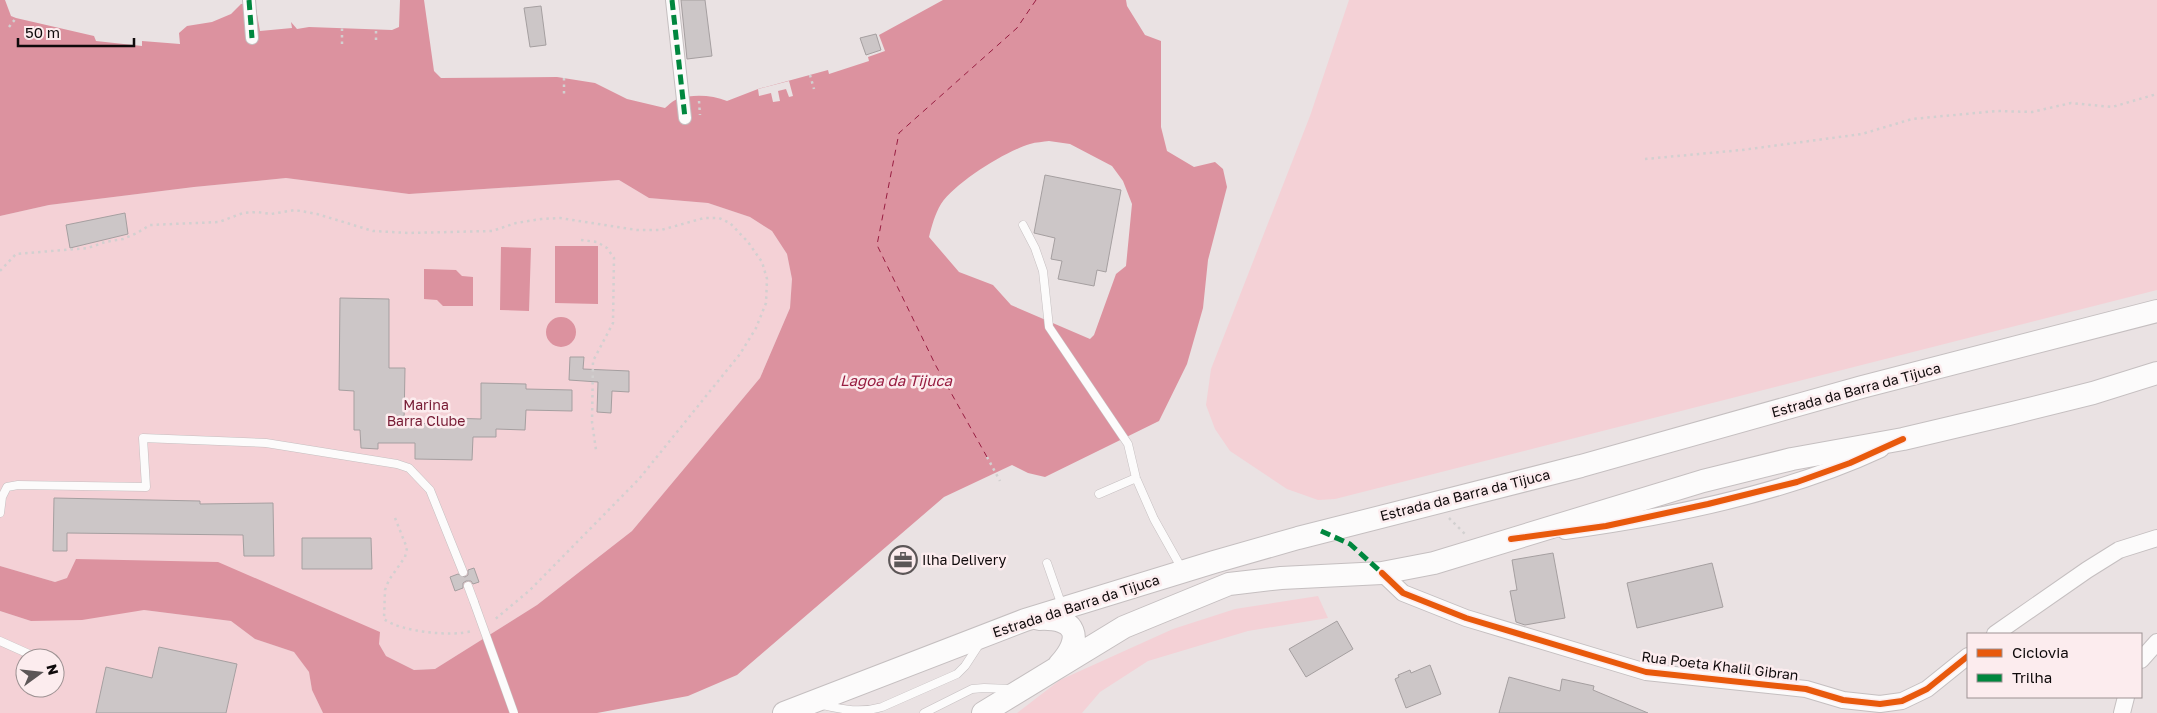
<svg xmlns="http://www.w3.org/2000/svg" width="2157" height="713" font-family="'Golos Text',sans-serif">
  <style>
    .green { fill: #f4d1d6; fill-rule: evenodd }
    .water { fill: #dc929f; fill-rule: evenodd }
    .pier { fill: #eae2e3 }
    .lines { fill: none; stroke-linecap: round; stroke-linejoin: round }
    .ferry { stroke: #981d41; stroke-width: 1; stroke-dasharray: 6 5; stroke-linecap: butt }
    .building { fill: #ccc6c7; stroke: #a59fa0 }
    .service-casing { stroke: #c5bfc0; stroke-width: 9 }
    .pedestrian-casing { stroke: #c5bfc0; stroke-width: 14 }
    .minor-casing { stroke: #c5bfc0; stroke-width: 18 }
    .secondary-casing { stroke: #c5bfc0; stroke-width: 24 }
    .path { stroke: #d2d0d0; stroke-width: 2.5; stroke-dasharray: 2.5 4; stroke-linecap: butt }
    .service { stroke: #fcfbfb; stroke-width: 8 }
    .pedestrian { stroke: #fcfbfb; stroke-width: 12 }
    .minor { stroke: #fcfbfb; stroke-width: 16 }
    .secondary { stroke: #fcfbfb; stroke-width: 22 }
    .service-bridge-casing { stroke: #c5bfc0; stroke-width: 9; stroke-linecap: butt }
    .service-bridge { stroke: #fcfbfb; stroke-width: 8 }
    .quiet { stroke: #00873e; stroke-width: 5; stroke-dasharray: 10 5; stroke-linecap: butt }
    .cycleway-casing { stroke: #fcecee; stroke-width: 9 }
    .cycleway { stroke: #e8590c; stroke-width: 6 }
    .labels { text-anchor: middle; stroke-width: 5; stroke-linejoin: round; paint-order: stroke }
    .street-label { font-size: 14px; fill: #0f0a0b; stroke: #fcecee }
    .park-label { font-size: 14px; fill: #761a33; stroke: #fcecee }
    .poi-label { font-size: 14px; fill: #0f0a0b; stroke: #fcecee; text-anchor: start }
    .water-label { font-size: 15px; font-style: italic; fill: #981d41; stroke: #fcecee }
  </style>
  <rect width="100%" height="100%" fill="#eae2e3"/>
  <path class="green" d="M1349,0H2157V290L1335,499L1318,500L1287,489L1230,451L1215,429L1206,405L1211,369L1310,116Z
    M286,178L409,194L619,180L649,198L708,203L750,217L772,231L787,254L792,279L790,308L760,378L632,531L537,605L435,669L414,670L386,656L379,644L67,578L55,582L0,566V216L49,205L194,187Z
    M1318,596L1328,618L1248,631L1148,661L1100,692L1082,713H1017L1060,680L1173,629L1235,609Z
    M144,610L231,621L255,639L294,652L309,672L312,690L323,713H0V611L31,621ZM25,658H55V688H25Z"/>
  <path class="water" d="M0,0H5L11,16L16,18L94,36L96,41L142,46V41L180,44L179,33L187,26L212,22L231,14L241,4L255,3L260,31L292,28L291,22L297,29L309,27L392,30L399,27L400,0H424L434,71L441,78L557,77L595,83L627,99L665,108C669,105 673,100 678,99C693,94 712,95 727,101L758,89L828,70L829,74L869,61L868,57L885,51L879,35L943,0H1126L1127,6L1145,35L1161,41V127L1167,151L1194,167L1215,162L1223,169L1227,187L1208,260L1203,308L1187,364L1159,421L1045,477L1028,473L1012,465L944,497L737,675L688,696L597,713H323L312,690L309,672L294,652L255,639L231,621L144,610L82,620L31,621L0,611V566L55,582L67,578L76,559L218,562L380,632L379,644L386,656L414,670L435,669L537,605L632,531L760,378L790,308L792,279L787,254L772,231L750,217L708,203L649,198L619,180L409,194L286,178L194,187L49,205L0,216ZM1049,141L1070,144L1112,166L1123,181L1132,204L1126,266L1116,274L1094,335L1090,339L1011,305L993,285L959,272L929,237C932,225 935,214 941,204C956,182 1004,152 1030,144C1036,142 1043,142 1049,141Z
    M555,246H598V304L555,303Z
    M501,247L531,248L529,311L500,310Z
    M424,269L456,270L462,276L473,277V306H443L437,300L424,299Z
    M546 332a15 15 0 1 1 30 0a15 15 0 1 1-30 0Z"/>
  <path class="pier" d="M789,81L793,96L789,97L786,89L778,91L780,101L773,102L771,93L759,96L758,89Z"/>
  <g class="lines">
    <path class="ferry" d="M987,457L936,366L877,245L899,133L1017,28L1036,0"/>
  </g>
  <path class="building" d="M681,0H705L712,56L687,59Z
    M541,6L546,45L530,47L524,8Z
    M876,34L881,50L866,55L860,38Z
    M1045,175L1121,190L1106,272L1097,270L1094,286L1058,279L1062,261L1051,259L1055,238L1034,233Z
    M125,213L128,234L70,248L66,225Z
    M340,298L389,299V368H405L404,423L450,424V418L481,419V383L526,384V389L572,390V411L526,410L525,430L496,429V437H473L472,460L415,459V443H378V449L361,448L360,430H354V391L339,390Z
    M570,357H584L583,369L629,371V392L612,391L611,413L597,412L598,382L569,380Z
    M54,498L200,501V504L273,503L274,556H244L243,535L67,533V551H53Z
    M302,538H371L372,569H302Z
    M1553,553L1565,618L1525,625L1516,622L1510,591L1517,590L1512,560Z
    M1712,563L1723,607L1637,628L1627,583Z
    M474,568L479,582L473,584L471,581H466L463,583V588L455,591L450,577L458,574L465,577L468,575V570Z
    M1337,621L1353,649L1306,677L1289,649Z
    M159,647L237,664L226,713H96L106,667L152,678Z
    M1430,665L1441,694L1406,708L1395,679L1399,677L1398,675L1410,670L1411,673Z
    M1509,677L1560,691L1562,679L1594,686L1593,690L1648,713H1499Z"/>
  <g class="lines">
    <defs>
      <path id="service" d="M1023,225L1035,248L1043,271L1049,327L1128,444L1136,478L1154,519L1182,569
        M1099,494L1136,478
        M0,513L2,497L7,487L18,485L146,487L143,438L266,443L397,464L409,468L430,490L463,572
        M1047,563L1062,606
        M468,586L474,602
        M0,641L38,658
        M55,666L59,668
        M823,705C844,710 861,713 882,707L957,674L965,666L980,643
        M924,713L972,689L984,688L1012,689"/>
      <path id="pedestrian" d="M249,0L252,38
        M672,0L685,118"/>
      <path id="minor" d="M1565,531C1668,517 1787,493 1881,449
        M1382,573L1403,593L1466,618L1646,672L1806,689L1843,700L1880,704L1902,701L1927,689L1968,656
        M1995,634L2087,570L2119,550L2157,538
        M2141,660L2157,642
        M2122,713L2126,697"/>
      <path id="secondary" d="M1039,619C1077,617 1084,638 1059,665
        M784,713L1025,620L1214,562L1298,538L1581,466L1862,387L2157,311
        M983,713L1124,627L1229,584L1281,578L1382,573L1434,563L1703,481L1792,459L1903,439L2009,414L2093,393L2157,373"/>
    </defs>
    <use href="#service" class="service-casing"/>
    <use href="#pedestrian" class="pedestrian-casing"/>
    <use href="#minor" class="minor-casing"/>
    <use href="#secondary" class="secondary-casing"/>
    <path class="path" d="M9,27L16,18
      M376,40V30
      M342,44V28
      M810,75L814,89
      M564,78V97
      M699,101L700,115
      M1645,159L1742,150L1862,134L1912,119L1997,111L2032,112L2071,103L2112,107L2157,94
      M581,240L597,242L607,248L614,258L613,323L593,361L592,422L596,450
      M0,271L16,254L88,248L105,242L123,239L137,233L150,225L219,222L243,213L257,212L271,214L295,210L317,214L373,231L408,233L492,231L516,223L541,219L560,218L637,230H661L704,218H719L730,223L748,242L762,262L767,279L766,303L756,328L740,354L639,479L530,590L493,621
      M987,457L1000,481
      M395,518L407,548L405,557L389,580L385,590L384,619C401,632 452,637 472,631
      M1449,518L1465,534"/>
    <use href="#service" class="service"/>
    <use href="#pedestrian" class="pedestrian"/>
    <use href="#minor" class="minor"/>
    <use href="#secondary" class="secondary"/>
    <defs>
      <path id="service-bridge" d="M474,602L514,713"/>
    </defs>
    <use href="#service-bridge" class="service-bridge-casing"/>
    <use href="#service-bridge" class="service-bridge"/>
    <path class="quiet" d="M249,0L252,38
      M672,0L685,118
      M1321,531L1350,544L1382,573"/>
    <defs>
      <path id="cycleway" d="M1511,539L1606,526L1708,504L1797,482L1850,463L1903,439
        M1382,573L1403,593L1466,618L1646,672L1806,689L1843,700L1880,704L1902,701L1927,689L1968,656"/>
    </defs>
    <use href="#cycleway" class="cycleway-casing"/>
    <use href="#cycleway" class="cycleway"/>
  </g>
  <defs>
    <symbol id="office-ring" viewBox="-11 -11 22 22"><circle r="9.5" fill="#fcecee" stroke="#5c5657" stroke-width="1.5"/><path d="M-6-3h4V-5.5h4V-3h4V5H-6ZM-1-4.5V-3h2v-1.5ZM-6 0V1H6V0Z" fill="#5c5657"/></symbol>
  </defs>
  <g fill-rule="evenodd">
    <use href="#office-ring" x="887" y="544" width="32" height="32"/>
  </g>
  <g class="labels">
    <g class="street-label">
      <text transform="translate(1856 390) rotate(-15)" y="5">Estrada da Barra da Tijuca</text>
      <text transform="translate(1465 495) rotate(-14)" y="5">Estrada da Barra da Tijuca</text>
      <text transform="translate(1076 606) rotate(-18)" y="5">Estrada da Barra da Tijuca</text>
      <text transform="translate(1720 666) rotate(7)" y="5">Rua Poeta Khalil Gibran</text>
    </g>
    <g class="park-label">
      <text x="426" y="410">Marina<tspan x="426" dy="16">Barra Clube</tspan></text>
    </g>
    <g class="poi-label">
      <text x="922" y="565">Ilha Delivery</text>
    </g>
    <g class="water-label">
      <text x="896" y="386">Lagoa da Tijuca</text>
    </g>
  </g>
  <rect x="1967" y="633" width="175" height="65" fill="#fcecee" stroke="#9d9293"/>
  <rect x="1977" y="649" width="25" height="8" fill="#e8590c" stroke="#9d9293"/>
  <text x="2012" y="658" font-size="15" fill="#0f0a0b">Ciclovia</text>
  <rect x="1977" y="674" width="25" height="8" fill="#00873e" stroke="#9d9293"/>
  <text x="2012" y="683" font-size="15" fill="#0f0a0b">Trilha</text>
  <g transform="translate(40 673) rotate(75)"><circle r="24" fill="#fcecee" stroke="#9d9293"/>
  <path d="M0-4L9 19L0 12L-9 19Z" fill="#5c5657"/>
  <text y="-8" font-size="14" font-weight="bold" text-anchor="middle" fill="#0f0a0b">N</text>
  </g>
  <path d="M18 38v8h116v-8" fill="none" stroke="#0f0a0b" stroke-width="2.5"/>
  <text x="25" y="38" font-size="15" fill="#0f0a0b" stroke="#fcecee" stroke-width="4" paint-order="stroke">50 m</text>
</svg>
